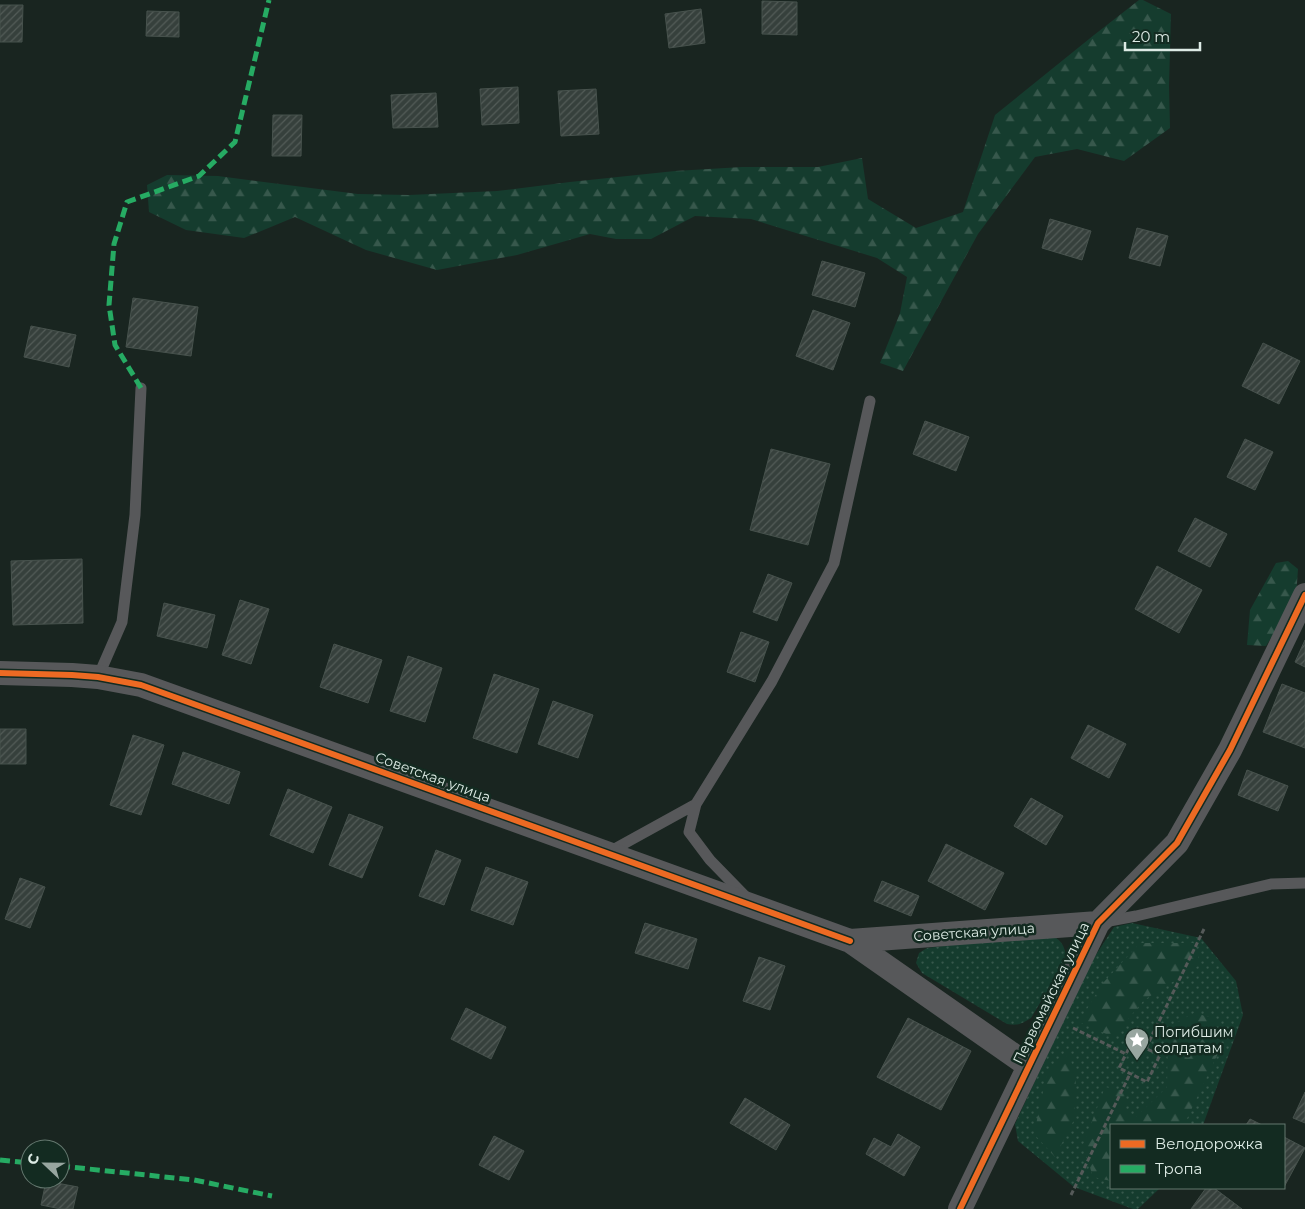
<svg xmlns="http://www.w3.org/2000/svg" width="1305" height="1209" font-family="Montserrat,sans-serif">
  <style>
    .grass { fill: url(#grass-dots) }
    .forest { fill: url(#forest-firs) }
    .building { fill: url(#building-hatch); stroke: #47524d }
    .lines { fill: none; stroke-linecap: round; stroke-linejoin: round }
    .path { stroke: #555a59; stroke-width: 3; stroke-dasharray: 5 2.5; stroke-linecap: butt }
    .lane { stroke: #57585a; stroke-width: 11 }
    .street { stroke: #57585a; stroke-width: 24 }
    .quiet { stroke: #26ab63; stroke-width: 5; stroke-dasharray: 10 5; stroke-linecap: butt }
    .cycleway-casing { stroke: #132b21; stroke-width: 9 }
    .cycleway { stroke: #ed6a23; stroke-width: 6 }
    .labels { text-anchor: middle; stroke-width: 5; stroke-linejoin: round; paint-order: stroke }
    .street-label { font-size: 14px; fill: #ddebe5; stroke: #132b21 }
    .poi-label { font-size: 14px; fill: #ddebe5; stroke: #132b21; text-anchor: start }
  </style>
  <defs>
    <pattern id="grass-dots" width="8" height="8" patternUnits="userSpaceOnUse" patternTransform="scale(1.25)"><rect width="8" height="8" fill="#153c2e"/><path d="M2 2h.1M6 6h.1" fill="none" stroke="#37584c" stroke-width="1.8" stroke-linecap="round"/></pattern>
    <pattern id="forest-firs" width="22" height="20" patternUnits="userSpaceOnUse" patternTransform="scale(1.25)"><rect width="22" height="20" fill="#153c2e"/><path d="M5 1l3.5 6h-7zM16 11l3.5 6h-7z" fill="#37584c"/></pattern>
    <pattern id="building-hatch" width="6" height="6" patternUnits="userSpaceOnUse" patternTransform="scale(1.25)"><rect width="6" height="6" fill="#36403c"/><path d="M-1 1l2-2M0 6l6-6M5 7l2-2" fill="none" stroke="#535c58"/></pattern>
  </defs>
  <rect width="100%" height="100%" fill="#192520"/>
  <path class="grass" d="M1132,923L1201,938L1236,981L1243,1015L1203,1125H1111V1188H1160L1138,1209H1133L1074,1187L1018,1141L1015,1124L1088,967L1114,927Z
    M1046,934C1061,939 1063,942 1067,958L1031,1018C1022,1024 1017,1026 1007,1024L922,973L916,963L919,953L927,948Z"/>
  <path class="forest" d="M1139,0H1143L1171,14L1169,86L1170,128L1124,161L1077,149L1035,157L978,234L903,371L880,363L900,313L907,277L877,258L751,219L695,216L651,239H616L590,234L517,255L437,270L366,250L295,217L244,238L186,230L149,212L147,185L167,175L218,176L358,194L409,195L497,191L570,182L675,171L742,167H818L862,158L868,199L916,228L963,212L995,115L1094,35Z
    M1288,561L1298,569L1296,597L1266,646L1247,645L1250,610L1276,563Z
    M1140,943H1193L1201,964L1144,1000L1113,1037L1079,1022L1103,983Z
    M1194,1013L1214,1018L1221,1047L1184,1125H1111V1181L1093,1177L1083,1145L1105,1087L1125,1091L1124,1109L1133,1120L1167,1087L1168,1027Z
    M1069,1054L1076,1079L1074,1120L1055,1157L1034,1134L1047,1073Z"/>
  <path class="building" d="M762,1L797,2V35L762,34Z
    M0,5H23L22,42H0Z
    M701,9L705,43L669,48L665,14Z
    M147,11L179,12V37L146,36Z
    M518,87L519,123L482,125L480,89Z
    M596,89L599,134L561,136L558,91Z
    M436,93L438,127L393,128L391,95Z
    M273,115H302L301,156H272Z
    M1050,219L1091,231L1082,260L1042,248Z
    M1137,228L1168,236L1160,266L1129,258Z
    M822,261L865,273L855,307L812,295Z
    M133,298L198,307L191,356L126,347Z
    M813,310L850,323L833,370L796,356Z
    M31,326L76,335L69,367L24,357Z
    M1263,343L1300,361L1279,404L1242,386Z
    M925,421L969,437L956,471L913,454Z
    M1245,439L1273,452L1255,490L1227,477Z
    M771,449L830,464L808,545L750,530Z
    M1195,518L1227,534L1210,567L1178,551Z
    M82,559L83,623L13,625L11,561Z
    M1157,566L1202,590L1179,633L1135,609Z
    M768,574L792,583L777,621L753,612Z
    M240,600L269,609L251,664L222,655Z
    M164,603L215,615L207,648L157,636Z
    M741,632L769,642L755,682L727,672Z
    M1305,640V667L1295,662Z
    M334,644L382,660L368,703L320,687Z
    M408,656L442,668L425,722L390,711Z
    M494,674L539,689L517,753L473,738Z
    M1282,684L1305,693V748L1263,732Z
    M553,701L593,715L578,758L538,744Z
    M1088,725L1126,744L1109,778L1071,758Z
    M0,729H26V764H0Z
    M133,735L164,745L141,815L110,805Z
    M183,752L240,772L229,804L172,784Z
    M1247,770L1288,786L1278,811L1238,795Z
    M288,789L332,807L313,853L270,835Z
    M1031,798L1063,816L1046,845L1014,826Z
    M349,814L383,827L362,878L329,865Z
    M946,844L1004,873L985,910L928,881Z
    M436,850L461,860L444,905L419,896Z
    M486,867L528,882L513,925L471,910Z
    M20,878L45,887L30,928L5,919Z
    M882,881L919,896L911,916L874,901Z
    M645,923L697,939L688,969L635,953Z
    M759,957L785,966L770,1010L743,1001Z
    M466,1008L506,1027L491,1059L451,1039Z
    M908,1018L971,1051L941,1110L877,1077Z
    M1305,1092V1123L1293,1118Z
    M745,1098L790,1125L776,1150L730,1123Z
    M1250,1119L1262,1125H1246Z
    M898,1134L920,1147L904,1176L866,1154L874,1138L891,1147Z
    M494,1136L524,1151L509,1180L479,1165Z
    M1284,1137L1305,1148L1283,1189L1282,1188H1284Z
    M46,1181L78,1187L73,1209H61L41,1205Z
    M1206,1188H1214L1242,1209H1191Z"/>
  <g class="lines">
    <path class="path" d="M1073,1028L1126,1054L1132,1042L1160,1055L1147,1082L1119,1068L1126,1054
      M1146,1048L1204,929
      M1071,1195L1130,1074"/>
    <path class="lane" d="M98,677L122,622L135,515L141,388
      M696,804L689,832L710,860L748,899
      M609,852L696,804L772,681L834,563L870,401
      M1104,922L1136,916L1271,884L1305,883"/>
    <path class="street" d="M0,673L72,675L98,677L141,685L850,941
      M1029,1066L850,941L1098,923
      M960,1209L1098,923L1177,843L1230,750L1305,595"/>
    <path class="quiet" d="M141,388L115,345L109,305L114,244L127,202L199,176L235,142L269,0
      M0,1160L30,1163
      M60,1166L194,1180L272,1196"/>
    <defs>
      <path id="cycleway" d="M0,673L72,675L98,677L141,685L850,941
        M960,1209L1098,923L1177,843L1230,750L1305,595"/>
    </defs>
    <use href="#cycleway" class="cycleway-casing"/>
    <use href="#cycleway" class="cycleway"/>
  </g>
  <defs>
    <symbol id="sight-pin" viewBox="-11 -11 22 30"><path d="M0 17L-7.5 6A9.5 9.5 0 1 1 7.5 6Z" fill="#98a6a0" stroke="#132b21"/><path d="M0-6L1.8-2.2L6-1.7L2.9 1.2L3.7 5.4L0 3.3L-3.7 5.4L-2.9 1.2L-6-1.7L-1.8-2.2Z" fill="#fff"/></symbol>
  </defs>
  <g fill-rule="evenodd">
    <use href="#sight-pin" x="1123" y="1026" width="28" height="38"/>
  </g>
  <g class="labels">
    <g class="street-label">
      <text transform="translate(433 777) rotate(20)" y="5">Советская улица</text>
      <text transform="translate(974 932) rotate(-4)" y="5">Советская улица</text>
      <text transform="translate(1051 993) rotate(-64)" y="5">Первомайская улица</text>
    </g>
    <g class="poi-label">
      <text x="1154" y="1037">Погибшим<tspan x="1154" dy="16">солдатам</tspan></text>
    </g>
  </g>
  <rect x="1110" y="1124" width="175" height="65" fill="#132b21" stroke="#64786f"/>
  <rect x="1120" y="1140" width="25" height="8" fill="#ed6a23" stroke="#64786f"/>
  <text x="1155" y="1149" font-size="15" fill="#ddebe5">Велодорожка</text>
  <rect x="1120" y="1165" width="25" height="8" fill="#26ab63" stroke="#64786f"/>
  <text x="1155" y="1174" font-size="15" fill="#ddebe5">Тропа</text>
  <g transform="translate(45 1164) rotate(292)"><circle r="24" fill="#132b21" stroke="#64786f"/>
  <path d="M0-4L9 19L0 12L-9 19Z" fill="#98a6a0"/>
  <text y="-8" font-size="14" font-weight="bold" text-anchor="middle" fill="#ddebe5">С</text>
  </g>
  <path d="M1125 42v8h75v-8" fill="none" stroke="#ddebe5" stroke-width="2.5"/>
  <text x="1132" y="42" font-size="15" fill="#ddebe5" stroke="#132b21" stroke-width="4" paint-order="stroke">20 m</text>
</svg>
